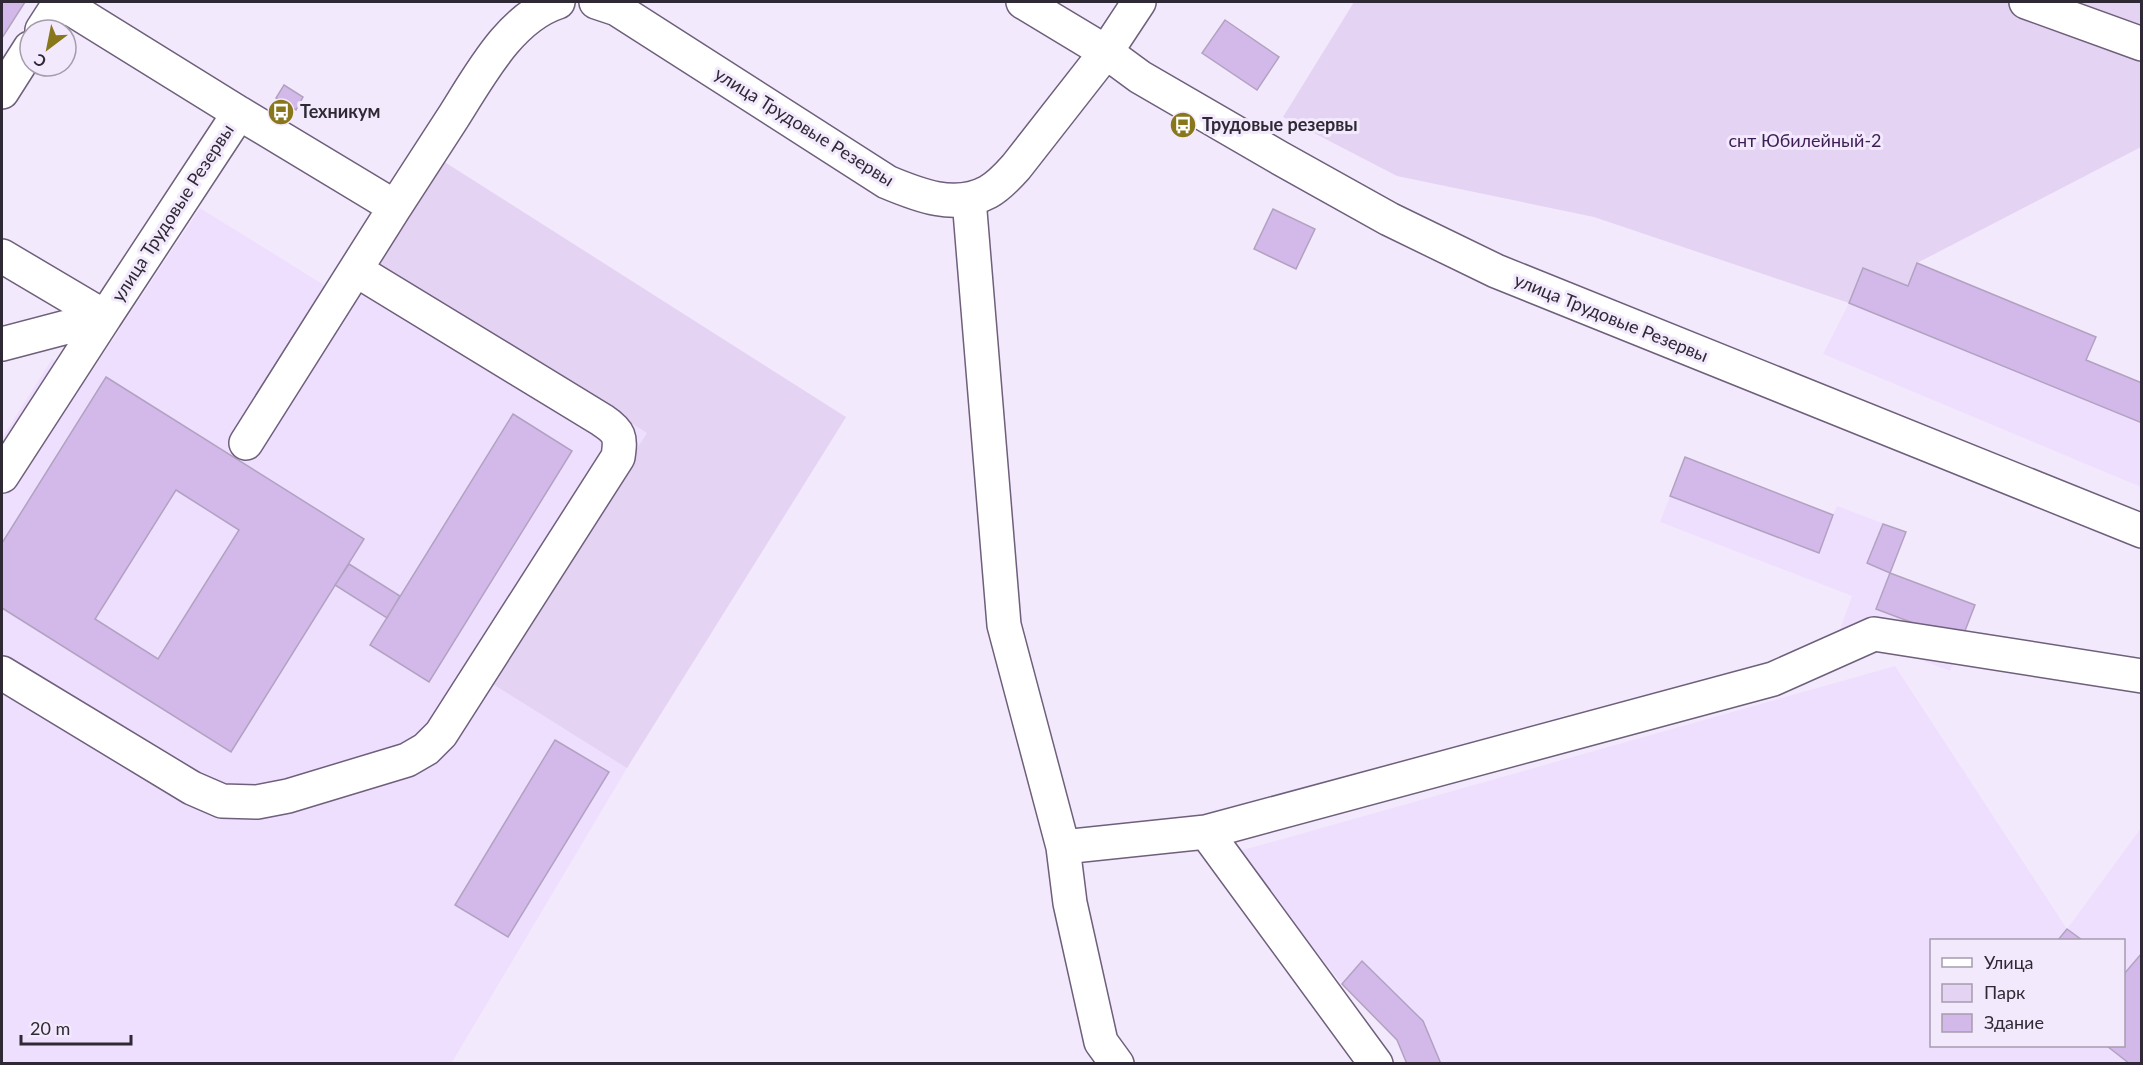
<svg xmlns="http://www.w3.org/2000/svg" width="2143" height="1065" font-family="Lato,sans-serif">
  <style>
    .built { fill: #efdffe; fill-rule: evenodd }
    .green { fill: #e4d3f3 }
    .building { fill: #d2b9ea; stroke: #b2a2c0; stroke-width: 1.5; fill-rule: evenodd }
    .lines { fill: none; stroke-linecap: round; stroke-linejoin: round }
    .minor-casing { stroke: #6e5f7b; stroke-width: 36 }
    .minor { stroke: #fff; stroke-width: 33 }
    .labels { text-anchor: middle; stroke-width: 6; stroke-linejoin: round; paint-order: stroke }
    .poi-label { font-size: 18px; font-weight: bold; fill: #2f2935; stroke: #f3e9fc; text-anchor: start }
    .street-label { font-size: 18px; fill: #2f2935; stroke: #f3e9fc }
    .park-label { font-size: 18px; fill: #3e1d56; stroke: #f3e9fc }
  </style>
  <rect width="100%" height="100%" fill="#f3e9fc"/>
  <path class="built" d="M200,208L353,303L379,264L846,417L627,768L451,1064L2,1063V438L52,359L86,380Z
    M1917,263L2096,337L2086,360L2141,383V487L1823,354L1849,303L1863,268L1908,286Z
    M1685,457L1833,514L1837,506L1906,532L1890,573L1975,605L1950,671L1840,629L1852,596L1660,522Z
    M1895,666L2067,929L2141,828V1063H1407L1397,1040L1342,984L1236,852ZM1932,940H2124V1046H1932Z"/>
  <path class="green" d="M1354,2H2141V147L1917,263L1908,286L1863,268L1849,303L1594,217L1397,176L1283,117Z
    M443,161L846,417L627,768L488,681L647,433L379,264Z"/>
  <path class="building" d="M2,2H25L2,38Z
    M1225,20L1279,57L1257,90L1202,53Z
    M284,85L303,97L296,110L276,98Z
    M1273,209L1315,229L1296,269L1254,249Z
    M1917,263L2096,337L2086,360L2142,383V423L1849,303L1863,268L1908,286Z
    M106,377L364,539L231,752L2,608V543ZM176,490L239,530L158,659L95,619Z
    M513,414L572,451L429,682L370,645Z
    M1685,457L1833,515L1819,553L1670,496Z
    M1883,524L1906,532L1890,573L1867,563Z
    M349,564L400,596L387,618L335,585Z
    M1890,573L1975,605L1961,641L1876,609Z
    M555,740L609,772L508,937L455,905Z
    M2067,929L2082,940H2058Z
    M2142,953V1064H2130L2107,1046H2124V974Z
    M1362,961L1423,1021L1441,1064H1407L1397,1040L1342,984Z"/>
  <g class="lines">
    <defs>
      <path id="minor" d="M596,2L617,9L887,182C918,195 955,210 988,192C999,186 1008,176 1016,167L1106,52L1139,2
        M1023,2L1106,52L1140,77L1278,157L1389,219L1496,271L2142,531
        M2026,2L2142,44
        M42,30L60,2L239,113
        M2,92L30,48
        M969,199L1004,625L1063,847L1070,903L1101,1042L1117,1064
        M2,256L105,317L239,113L395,207C414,178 433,148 452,119C479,77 509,18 558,2
        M2,344L105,317
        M246,443L395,207
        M2,476L105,317
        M2,673L192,788L222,801L257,802L288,796L407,760L426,749L441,734L618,457C621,437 620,432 602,420L356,270
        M1206,832L1376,1064
        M1063,847L1206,832L1773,679L1874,634L2142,676"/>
    </defs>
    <use href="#minor" class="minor-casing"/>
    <use href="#minor" class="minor"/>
  </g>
  <defs>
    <symbol id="bus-disc" viewBox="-11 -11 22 22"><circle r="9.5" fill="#88771b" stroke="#f3e9fc"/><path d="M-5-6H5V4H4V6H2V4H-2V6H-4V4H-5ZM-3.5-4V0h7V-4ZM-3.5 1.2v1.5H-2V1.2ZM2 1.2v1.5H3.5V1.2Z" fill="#fff"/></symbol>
  </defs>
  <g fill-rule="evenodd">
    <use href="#bus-disc" x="266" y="97" width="30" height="30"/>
    <use href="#bus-disc" x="1168" y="110" width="30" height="30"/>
  </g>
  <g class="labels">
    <g class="poi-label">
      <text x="300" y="118">Техникум</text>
      <text x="1202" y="131">Трудовые резервы</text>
    </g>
    <g class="street-label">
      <text transform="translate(804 127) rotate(32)" y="6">улица Трудовые Резервы</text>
      <text transform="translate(173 213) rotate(-57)" y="6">улица Трудовые Резервы</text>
      <text transform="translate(1611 318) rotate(22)" y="6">улица Трудовые Резервы</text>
    </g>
    <g class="park-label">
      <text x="1805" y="147">снт Юбилейный-2</text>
    </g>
  </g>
  <rect width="2143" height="1065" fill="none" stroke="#2f2935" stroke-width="6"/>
  <rect x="1930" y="939" width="195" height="108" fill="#f3e9fc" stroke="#a59cac" stroke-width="1.5"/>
  <rect x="1942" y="958" width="30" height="9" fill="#ffffff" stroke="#a59cac" stroke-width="1.5"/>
  <text x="1984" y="969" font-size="18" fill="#2f2935">Улица</text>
  <rect x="1942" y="984" width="30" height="18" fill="#e4d3f3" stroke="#a59cac" stroke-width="1.5"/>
  <text x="1984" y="999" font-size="18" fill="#2f2935">Парк</text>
  <rect x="1942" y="1014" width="30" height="18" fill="#d2b9ea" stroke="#a59cac" stroke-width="1.5"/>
  <text x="1984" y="1029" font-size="18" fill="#2f2935">Здание</text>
  <g transform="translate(48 48) rotate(212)"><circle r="28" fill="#f3e9fc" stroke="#a59cac" stroke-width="1.5"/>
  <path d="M0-4.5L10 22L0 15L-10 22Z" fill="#88771b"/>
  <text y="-9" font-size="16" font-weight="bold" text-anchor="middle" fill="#2f2935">С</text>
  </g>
  <path d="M21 1035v9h110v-9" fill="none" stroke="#2f2935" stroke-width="3"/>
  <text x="30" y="1035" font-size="18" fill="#2f2935" stroke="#f3e9fc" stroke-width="4.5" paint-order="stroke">20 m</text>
</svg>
